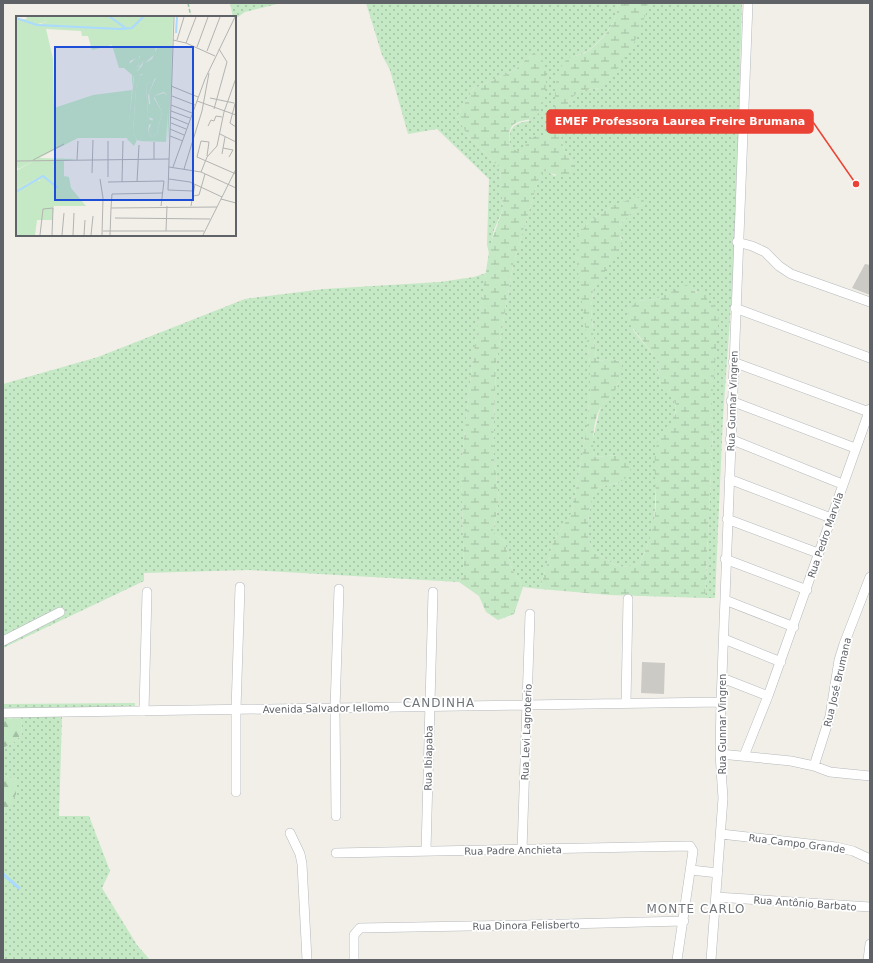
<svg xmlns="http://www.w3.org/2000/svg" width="873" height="963" font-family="'DejaVu Sans',sans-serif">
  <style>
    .green { fill: url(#green-dots) }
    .forest { fill: url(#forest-firs) }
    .wetland { fill: url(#wetland-marsh) }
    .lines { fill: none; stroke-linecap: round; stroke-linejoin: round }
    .stream { stroke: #aadaff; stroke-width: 3 }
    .building { fill: #cccac5 }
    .minor-casing { stroke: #b5b8bc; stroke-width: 10 }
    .path { stroke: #9cc7a9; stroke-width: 1.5; stroke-dasharray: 4 2; stroke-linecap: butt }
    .minor { stroke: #fff; stroke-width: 9 }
    .labels { text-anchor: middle; stroke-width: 3.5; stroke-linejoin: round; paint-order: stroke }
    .street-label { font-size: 10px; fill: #5f6368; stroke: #fff }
    .quarter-label { font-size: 12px; letter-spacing: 1px; fill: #70757a; stroke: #fff }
    .inset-river { fill: none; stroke: #aadaff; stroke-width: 2 }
    .inset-road { fill: none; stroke: #b3b3b1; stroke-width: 1 }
    .view { fill: #1d4ed8; fill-opacity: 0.15; stroke: #1d4ed8; stroke-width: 2 }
    .inset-edge { fill: none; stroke: #5f6368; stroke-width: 2 }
    .leader { fill: none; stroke: #ea4335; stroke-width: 1.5 }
    .callout-dot { fill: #ea4335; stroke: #fff; stroke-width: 1.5 }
    .callout { fill: #ea4335; stroke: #ea4335; stroke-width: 1.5 }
    .callout-label { font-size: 11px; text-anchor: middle; font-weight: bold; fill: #fff }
  </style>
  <defs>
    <pattern id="green-dots" width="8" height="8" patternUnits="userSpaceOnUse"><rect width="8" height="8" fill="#c5e8c5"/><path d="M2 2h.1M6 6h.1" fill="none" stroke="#a3c0a4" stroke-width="1.8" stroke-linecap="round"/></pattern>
    <pattern id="forest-firs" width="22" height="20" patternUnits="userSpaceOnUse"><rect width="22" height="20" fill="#c5e8c5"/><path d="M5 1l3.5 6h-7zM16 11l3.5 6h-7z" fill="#a3c0a4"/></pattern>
    <pattern id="wetland-marsh" width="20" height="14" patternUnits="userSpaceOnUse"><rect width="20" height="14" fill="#c5e8c5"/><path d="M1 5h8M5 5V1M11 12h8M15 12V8" fill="none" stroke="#a3c0a4"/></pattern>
  </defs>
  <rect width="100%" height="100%" fill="#f1efe8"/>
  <path class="green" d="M230,3H281L245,12L235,19V17H233Z
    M366,3H618C618,22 601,42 586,52C580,55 570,56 567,61C551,81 559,97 554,119C551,133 533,144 523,152L511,150C507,132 510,123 529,121L533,53L515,70L473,89L457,117L468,136L500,168L503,209L494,230L489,253L487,245L489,179L437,129L408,134L390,70L382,55Z
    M647,3H742L735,250L723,417L715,598H705L713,432L711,413L708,304C703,299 692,287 688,285L656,299L637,301L633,330L655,357L658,366L660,388L669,392L674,400L676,408L673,423L658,439L654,529L640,563C620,569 619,568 603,557C600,555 595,553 593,550C583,535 589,501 598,487L618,483L619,455L594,457L592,443L599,413L602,404L610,398L618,385L622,362L609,358L601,361L596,359L591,309L593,291L622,239L618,233V227L630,214L643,204L612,206L590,221L579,233L583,308L590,364V390L587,426L572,512L553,542L540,589L523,587L512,569L504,540L493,533L499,499L493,450L496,364L513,265L538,181L544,170L555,176L573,163L564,149L560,134L569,100L580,91L600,88L647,9Z
    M486,273L473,357L461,467L464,574L459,582L249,570L144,573V581L3,648V384L98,357L245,299L324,289L440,282L474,277Z
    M135,703V715L62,717L59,816H89L110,871L102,888L137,945L150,960H3V809L9,807L16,780L3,775V748L13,743L22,734L21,718L3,719V704Z"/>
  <path class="forest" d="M21,718L22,734L13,743L3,748V719Z
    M3,775L16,780V794L9,807L3,809Z"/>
  <path class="wetland" d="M618,3H647L648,9L634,43L613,76L600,88L580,91L569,100L560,134L564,149L573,163V173L566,178L544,171L538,181L513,265L496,364L493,450L499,499L493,533L504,540L512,569L523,587L514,614L498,620L486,612L479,596L459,582L464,574L461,467L473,357L490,245L503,209L500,168L468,136L457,117L473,89L515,70L533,53C539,56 543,59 545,66C548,75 545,108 538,114C531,122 519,119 513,125C507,131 509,143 511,149L523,152C526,141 532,135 544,135C547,130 553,124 554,119C557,99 551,75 567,59C571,56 580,55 585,53C601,43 618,22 618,3Z
    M636,197L644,200L643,204L630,214L618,227L622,244L593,291L591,309L596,359L601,361L609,358L622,362C621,375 619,386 611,397C608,400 604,402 602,405C593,419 592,441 594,457L619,455L626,462L631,471C625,484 611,484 598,487C589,502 583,535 593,550C595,553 600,555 603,557C619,568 620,569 640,563C650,542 656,522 656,498C656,479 652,458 658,440C662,428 675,425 676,409C676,398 668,392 660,388L658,366L655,357L628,322L629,309L637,301L656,299L686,285L691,286L696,293H706L708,304H714L719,313L711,413L713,432L705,598L610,595L540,589L553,542L572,512L587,426L590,390V364L577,264L576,239L579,233L590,221L612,206Z"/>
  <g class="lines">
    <path class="stream" d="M3,874L19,888"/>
  </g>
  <path class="building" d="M865,264L870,265V295L852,288Z
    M642,662L665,663L664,694L641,693Z"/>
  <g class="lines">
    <defs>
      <path id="minor" d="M737,242L752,246L765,252L779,266L791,274L870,302
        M735,308L870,358
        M733,362L869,412
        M731,401L855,448
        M730,439L842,484
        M729,479L831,518
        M727,519L818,553
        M725,559L807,590
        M725,600L794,627
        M724,639L781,662
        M3,641L60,612
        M722,678L768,696
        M626,703L628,599
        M144,711L147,592
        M3,713L721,702
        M720,754L791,761L814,766L830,772L870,776
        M744,756L768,696L870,409
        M814,766L830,716L839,660L844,644L870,577
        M236,792V709L240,587
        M336,816L335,708L339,589
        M290,833L300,854L302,864L307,960
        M721,834L836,847L853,851L870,859
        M522,850L530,614
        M426,851L433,592
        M336,853L690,846L693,851L677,960
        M691,870L718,873
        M716,897L870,907
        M354,960V935L360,928L527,925L684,921
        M711,960L723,798L720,754L721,702L748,3
        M868,960L870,944"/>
    </defs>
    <use href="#minor" class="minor-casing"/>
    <path class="path" d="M188,3L191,17"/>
    <use href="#minor" class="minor"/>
  </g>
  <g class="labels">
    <g class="street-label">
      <text transform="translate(732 401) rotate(-88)" y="4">Rua Gunnar Vingren</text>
      <text transform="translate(825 535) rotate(-71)" y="4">Rua Pedro Marvila</text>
      <text transform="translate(837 682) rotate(-77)" y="4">Rua José Brumana</text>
      <text transform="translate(326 708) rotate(-1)" y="4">Avenida Salvador Iellomo</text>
      <text transform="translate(722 724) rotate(-90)" y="4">Rua Gunnar Vingren</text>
      <text transform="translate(526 732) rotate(-88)" y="4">Rua Levi Lagroterio</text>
      <text transform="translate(428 758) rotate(-89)" y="4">Rua Ibiapaba</text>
      <text transform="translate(797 843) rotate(7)" y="4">Rua Campo Grande</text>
      <text transform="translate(513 850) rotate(-1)" y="4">Rua Padre Anchieta</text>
      <text transform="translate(805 903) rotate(4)" y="4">Rua Antônio Barbato</text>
      <text transform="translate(526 925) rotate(-1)" y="4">Rua Dinora Felisberto</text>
    </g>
    <g class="quarter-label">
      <text x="439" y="707">CANDINHA</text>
      <text x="696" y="913">MONTE CARLO</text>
    </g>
  </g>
  <g transform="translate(16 16)">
    <rect width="220" height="220" fill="#f1efe8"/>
    <path d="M10,1L24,8L31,6L29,1H157L155,71L152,126L151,79L148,76L140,79L138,82L146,96L141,118L136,121L132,116L137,103L132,101L135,94L133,77L140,62L130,69L132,99L129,112L124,125L121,124L117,116L120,73L124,60L129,57V47L136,43L141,32L137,31L121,55L119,52L124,49V40L114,45L113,53L118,58L116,71V59L108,52H103L96,29L76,34L72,20H66L65,15L30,13L37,43L38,92L77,79L116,74L112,122H62L23,142L60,143L48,145V160L53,161L55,172L70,190H38L36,204H21L19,219H0V178L32,160H37V151L41,149L16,146L2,153L0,146V4L11,3ZM0,162H22L0,172Z" fill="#c5e8c5"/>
    <path d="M10,1H29L31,6L20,8ZM42,145L37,151L41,155L40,159L25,164L0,162V155L16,146Z" fill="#c5e8c5"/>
    <path d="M140,28L139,38L129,47V59L125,58L120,73L117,116L121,124L118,130L111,123L118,61L111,50L123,39L125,48L120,51L121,55L126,50L129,40ZM139,62L132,80L133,88L137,89L133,103L139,106L133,109L132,116L136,121L141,118L146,96L138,80L148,77L153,81L150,126L124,125L132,99L130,69ZM22,162L23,166L0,178V172Z" fill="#c5e8c5"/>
    <path class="inset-river" d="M94,1L111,13M0,2L21,9L104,13L116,12L127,1M160,17L161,1M0,176L27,160L42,172"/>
    <path class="inset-road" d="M158,1L152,174L177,175M157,24L170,27L199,40M161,24L168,1M170,27L180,1M181,31L192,1M191,35L204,1M155,70L182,81M156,80L179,89M194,82L218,87M220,84L214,107L220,111M181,85L220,99M155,89L176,97M198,93L211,46L203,33M155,95L174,102M155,101L172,108M155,107L170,113M192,110L195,104L198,105L200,100L206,101M154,113L168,119M204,118L220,126M154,120L167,125M207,132L217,134L213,141M206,138L209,121M191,140L193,126L185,125L181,141L220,158M138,143V126M17,144L48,128M61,144L62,125M0,145L153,143M153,151L185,156L220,172M157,151L189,63L219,1M168,153L186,95L193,57M185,156L191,141L201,130L208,96L220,62M76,157L77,124M92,161V125M84,163L87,182L86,219M153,163L174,166L206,181M92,166L148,165L145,190M106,166L107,125M121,166L123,129M147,177L96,178L95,192L201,191M177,180L183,179L189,158M205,183L220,187M175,190L179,168M99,202L194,203M87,215H188M150,215L151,190M24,219L27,193L37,192L36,219M46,219L48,197M57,219L58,197M68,219L69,204M75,219L77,200M94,219L95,192M187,219L220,153"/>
    <path class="view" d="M39,31H177V184H39Z"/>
    <rect width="220" height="220" class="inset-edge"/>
  </g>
  <path class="leader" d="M856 184L813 122"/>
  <circle class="callout-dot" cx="856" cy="184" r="4"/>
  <rect class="callout" x="547" y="110" width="266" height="23" rx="4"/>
  <g class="callout-label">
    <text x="680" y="125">EMEF Professora Laurea Freire Brumana</text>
  </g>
  <rect width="873" height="963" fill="none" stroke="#5f6368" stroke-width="8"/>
</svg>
